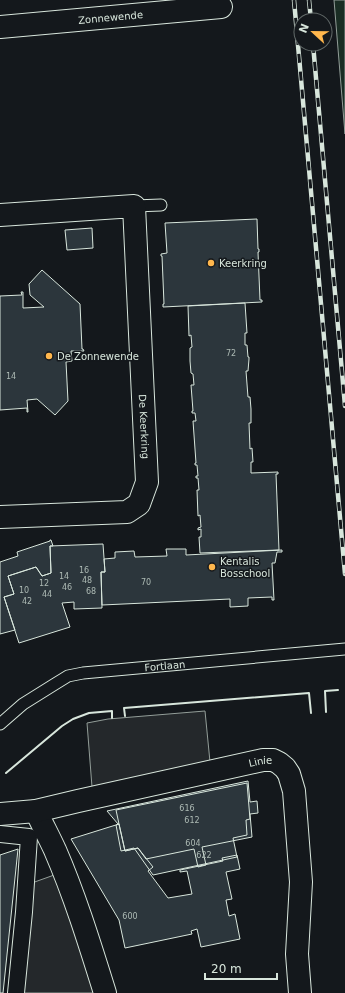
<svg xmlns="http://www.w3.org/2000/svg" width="345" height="993" font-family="'DejaVu Sans',sans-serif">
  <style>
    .green { fill: #1a2d24; stroke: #939e99 }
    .parking { fill: #24282b; stroke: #939e99 }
    .building { fill: #2c363c; stroke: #d8e6dc }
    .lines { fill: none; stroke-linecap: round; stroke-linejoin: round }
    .service-casing { stroke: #d8e6dc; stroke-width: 13 }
    .pedestrian-casing { stroke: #d8e6dc; stroke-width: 18 }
    .minor-casing { stroke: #d8e6dc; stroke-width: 24 }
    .service { stroke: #14181c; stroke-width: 11 }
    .pedestrian { stroke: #14181c; stroke-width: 16 }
    .minor { stroke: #14181c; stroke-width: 22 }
    .rail-casing { stroke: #d8e6dc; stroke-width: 4.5 }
    .rail { stroke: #14181c; stroke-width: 3; stroke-dasharray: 9; stroke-linecap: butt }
    .wall { stroke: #d8e6dc; stroke-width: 2 }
    .poi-dot { fill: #ffb74d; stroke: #14181c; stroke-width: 1.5 }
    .labels { text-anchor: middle; stroke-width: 3; stroke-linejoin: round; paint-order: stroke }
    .number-label { font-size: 8px; fill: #adbab4 }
    .street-label { font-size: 10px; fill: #d8e6dc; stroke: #14181c }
    .poi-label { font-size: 10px; fill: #d8e6dc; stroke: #14181c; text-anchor: start }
  </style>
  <rect width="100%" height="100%" fill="#14181c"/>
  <path class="green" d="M334,0H345V134Z"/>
  <path class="parking" d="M205,711L210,762L92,787L87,723L108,719Z
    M57,874L96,993H19L29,884Z"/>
  <path class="building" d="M257,219L258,249H259V252H258L260,300H262V302L163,307V304H164L162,256H161V254L167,253L165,223Z
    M92,228L93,248L67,250L65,230Z
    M42,270L80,304L82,349H83L84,351H71L72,361L66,362L68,401L55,415L37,399L27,400L28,412H27V408L0,410V296L22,295L21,292H23V308L44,307L30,295L29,284Z
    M245,303L247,333H245V345H247L248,357H249V359L248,371H246L248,397H250L251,409V423H249L250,449L252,448L253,462H251V473L278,472V474H276L279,550L200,553L199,537H201V529L198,530V528L201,527L200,515L198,516L197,490H199L198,478H196V476H198L197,465H195V463H196L193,421H196L195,413H192V411H193L191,385H194L193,374L191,373L190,361V348L192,347L191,335L189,336L188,306Z
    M50,540H51L53,546H50L51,573L42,576L36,567L8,576L14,594L4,597L15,630L0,634V562L18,556L17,552L50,541Z
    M103,544L105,572H101L102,608L74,609V602L62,603L70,627L19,643L4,597L14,594L8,576L36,567L42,576L51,573L50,546Z
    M166,549H186V555L282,550V552H277L275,563H272L274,600H272V597L248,598V606L230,607V599L102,605L101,572H105L104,559L115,558V552L134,551L135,557L167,556Z
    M248,781L250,802L257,801L258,813L250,814L252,837L202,847L206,865L198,867L194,849L146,859L138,848L125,851L119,824H118L107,811Z
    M247,783L250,819L246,820L247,835L233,838L237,857L153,875L134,848L121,851L116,825L119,824L116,810Z
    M119,824L125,851L138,848L153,867L148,871L168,898L192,894L187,871L180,872V870L223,861L222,858L237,855L240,869L226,872L232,899L226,900L229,916L235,914L240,939L201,947L197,929L191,931L192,934L125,948L119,920L71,839Z
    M18,849L3,993H0V855Z"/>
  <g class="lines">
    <defs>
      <g id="service">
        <path d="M134,206L161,205"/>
        <path id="s1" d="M0,724L23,704L55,684L68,676L83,673L345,649"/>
      </g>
      <path id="pedestrian" d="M0,834L29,837L24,912L16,993"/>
      <g id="minor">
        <path id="s2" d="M0,27L221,7"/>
        <path id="s3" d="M0,215L134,206L147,482L139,504L127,512L0,517"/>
        <path d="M36,811C42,824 49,837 55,850C75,896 90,945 105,993"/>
        <path id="s4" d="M0,814L36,811L78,801L263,760H273L279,763L285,768L289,774L294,791L301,882L297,954L300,993"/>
      </g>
    </defs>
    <use href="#service" class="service-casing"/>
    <use href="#pedestrian" class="pedestrian-casing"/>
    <use href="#minor" class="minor-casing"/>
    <use href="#service" class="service"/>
    <use href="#pedestrian" class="pedestrian"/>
    <use href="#minor" class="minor"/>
    <defs>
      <path id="rail" d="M294,0L345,574
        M309,0L311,20
        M313,44L345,406"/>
    </defs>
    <use href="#rail" class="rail-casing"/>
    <use href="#rail" class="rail"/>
    <path class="wall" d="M326,712L325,691L338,690
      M125,716L124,708L309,693L311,713
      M6,773L62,726L73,719L89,713L112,711V718"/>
  </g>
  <g class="poi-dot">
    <circle cx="211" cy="263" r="4"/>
    <circle cx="49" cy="356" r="4"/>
    <circle cx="212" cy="567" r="4"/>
  </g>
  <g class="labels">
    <g class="number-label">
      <text x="231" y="356">72</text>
      <text x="11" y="379">14</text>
      <text x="84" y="573">16</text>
      <text x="64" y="579">14</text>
      <text x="87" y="583">48</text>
      <text x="146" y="585">70</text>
      <text x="44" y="586">12</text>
      <text x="67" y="590">46</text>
      <text x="24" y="593">10</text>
      <text x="91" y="594">68</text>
      <text x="47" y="597">44</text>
      <text x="27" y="604">42</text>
      <text x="187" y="811">616</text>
      <text x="192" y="823">612</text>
      <text x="193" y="846">604</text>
      <text x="204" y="858">622</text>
      <text x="130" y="919">600</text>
    </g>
    <g class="street-label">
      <text dy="4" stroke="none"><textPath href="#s2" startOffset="111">Zonnewende</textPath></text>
      <text dy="4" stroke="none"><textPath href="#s3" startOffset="355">De Keerkring</textPath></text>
      <text dy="4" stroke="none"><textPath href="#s1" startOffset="181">Fortlaan</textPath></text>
      <text dy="4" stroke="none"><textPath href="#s4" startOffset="266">Linie</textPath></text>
    </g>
    <g class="poi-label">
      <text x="219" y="267">Keerkring</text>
      <text x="57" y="360">De Zonnewende</text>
      <text x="220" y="565">Kentalis<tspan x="220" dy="12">Bosschool</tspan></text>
    </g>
  </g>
  <g transform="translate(313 32) rotate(292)"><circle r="19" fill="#14181c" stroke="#626a69"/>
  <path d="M0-3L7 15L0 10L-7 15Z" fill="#ffb74d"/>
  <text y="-6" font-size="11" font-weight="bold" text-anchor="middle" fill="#d8e6dc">N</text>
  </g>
  <path d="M205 973v6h72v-6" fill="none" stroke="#d8e6dc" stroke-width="2"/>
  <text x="211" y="973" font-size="12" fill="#d8e6dc" stroke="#14181c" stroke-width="3" paint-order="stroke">20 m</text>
</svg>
